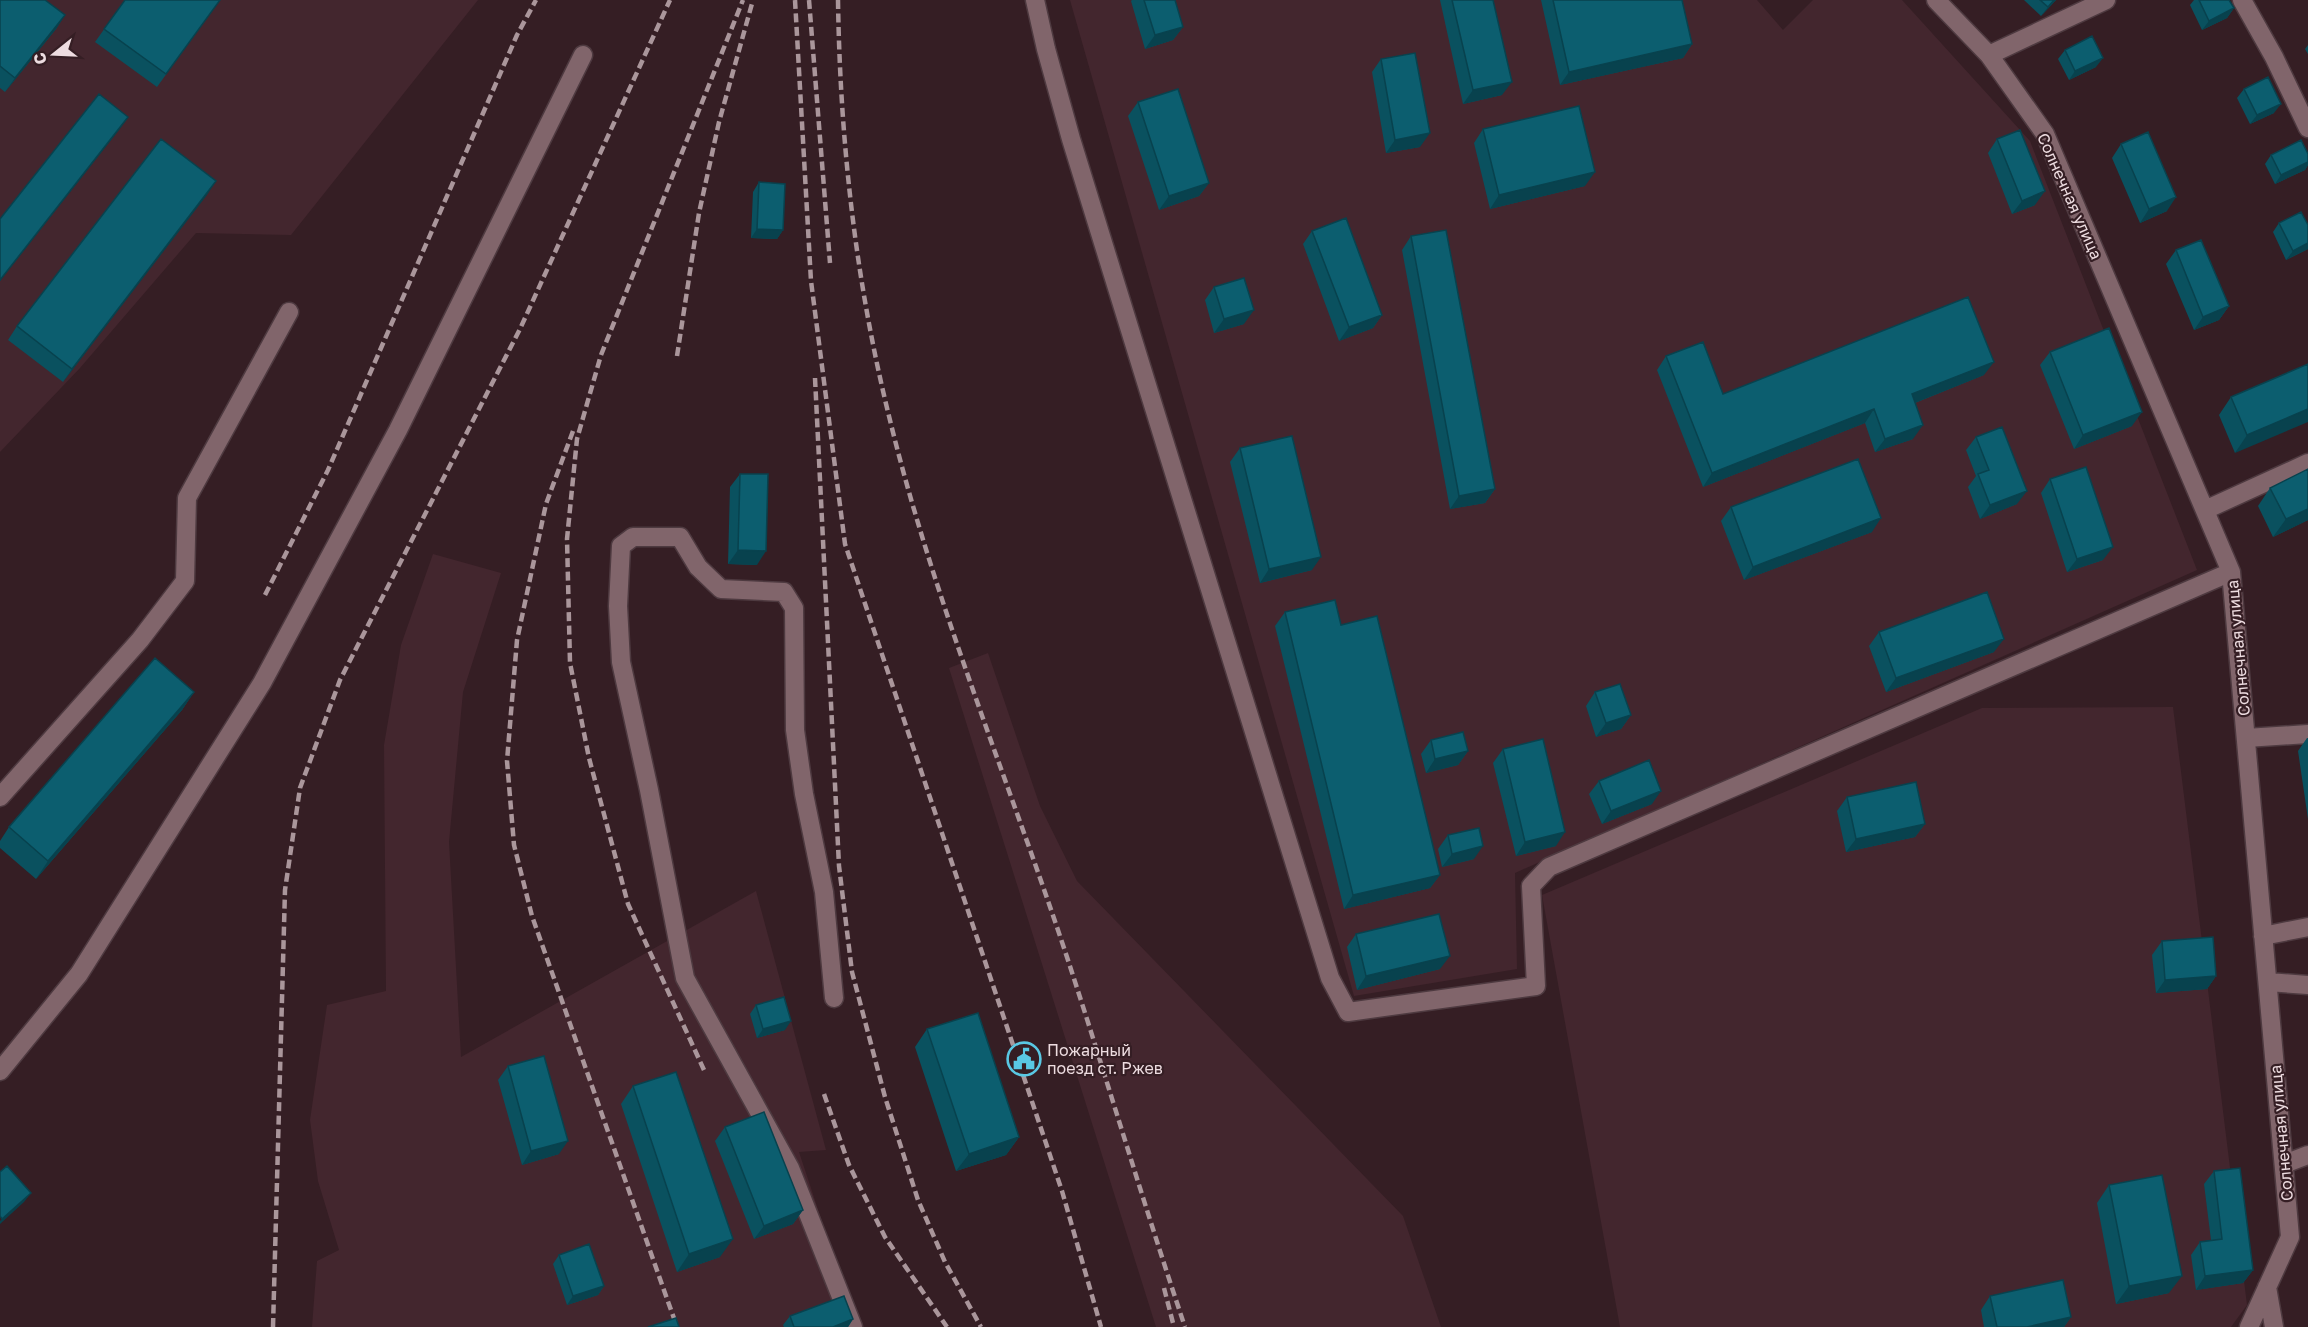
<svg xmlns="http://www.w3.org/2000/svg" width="2308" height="1327" font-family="'Golos Text',sans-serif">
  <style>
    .built { fill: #43262e }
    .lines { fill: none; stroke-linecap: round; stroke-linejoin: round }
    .minor-casing { stroke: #4e3a40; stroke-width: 21 }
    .minor { stroke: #81656b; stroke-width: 18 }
    .rail { stroke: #aa969b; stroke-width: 4.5; stroke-dasharray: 9 4.5; stroke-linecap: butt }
    .wall { fill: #0a515f }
    .shaded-wall { fill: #08424e }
    .building { fill: #0c5e6f; stroke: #08424e; stroke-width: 1.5 }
    .labels { text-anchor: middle; stroke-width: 4.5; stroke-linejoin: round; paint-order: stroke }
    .street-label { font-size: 16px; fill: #eddce0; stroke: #351e24 }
    .poi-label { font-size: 16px; fill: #eddce0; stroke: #351e24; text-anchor: start }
  </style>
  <rect width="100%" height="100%" fill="#351e24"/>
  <path class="built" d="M0,0H478L291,235L196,233L80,368L0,452Z
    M1070,0H1757L1783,30L1813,0H1902L2030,141L2197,570L1515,873L1517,969L1354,996Z
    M433,554L501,573L463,692L449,842L461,1057L756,891L826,1150L799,1152L857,1327H312L317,1261L339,1250L318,1181L310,1120L327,1005L386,991L384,745L401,645Z
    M988,653L1040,806L1077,881L1403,1216L1441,1327H1156L949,668Z
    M2173,707L2247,1305L2231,1327H1620L1542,895L1982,708Z"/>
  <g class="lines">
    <defs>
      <path id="minor" d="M1035,0L1046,49L1071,139L1330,978L1348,1012L1536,986L1531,886L1549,867L2231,572
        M1936,0L1989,55L2045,134L2231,572L2290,1237L2249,1327
        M2242,0L2274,57L2308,128
        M1989,55L2106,0
        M2205,510L2308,463
        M2246,738L2308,734
        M0,797L140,640L185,581L187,498L289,312
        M2263,936L2308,927
        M2268,982L2308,985
        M834,998L824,892L804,794L795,730L794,608L784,592L721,589L698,567L680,537H633L621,546L618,606L621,662L649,790L685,978L790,1168L853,1327
        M0,1071L79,974L262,683L398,430L583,55
        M2284,1164L2308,1155
        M2267,1287L2274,1327"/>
    </defs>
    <use href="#minor" class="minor-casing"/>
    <use href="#minor" class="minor"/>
    <path class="rail" d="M795,0L811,281L845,544L1062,1191L1101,1327
      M809,0L830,263
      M838,0C840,138 855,277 888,412C932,596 1005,771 1065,951C1106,1076 1143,1202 1185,1327
      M677,356L699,213L719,122L753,0
      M815,378L839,866L852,972L885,1097L918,1200L945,1262L981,1327
      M573,431L546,504L517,640L507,761L514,845L532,916L677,1327
      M265,595L328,470L517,35L536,0
      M704,1070L628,904L589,758L570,663L567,539L577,439L601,355L743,0
      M824,1094L849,1165L885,1237L947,1327
      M1164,1288L1174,1327
      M273,1327L285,890L300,788L340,680L520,329L670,0"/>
  </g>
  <path class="wall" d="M0,0L65,15L56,29L5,92L0,88Z
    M125,0H220L157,87L95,42Z
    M1132,0H1175L1183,27L1173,40L1145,49L1131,1Z
    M1440,0H1493L1502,95L1463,104Z
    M1541,0H1682L1692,44L1683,58L1560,85Z
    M2024,0H2056L2041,16Z
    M2194,0H2229L2234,8L2227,18L2202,30L2190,5Z
    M2308,45V54L2305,49Z
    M2065,50L2096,67L2069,80L2058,59Z
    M1381,59L1420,147L1386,153L1372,72Z
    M2244,89L2274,113L2250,124L2237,98Z
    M1138,102L1209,183L1199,196L1159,210L1128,116Z
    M1483,129L1585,186L1490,209L1474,143Z
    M1997,139L2035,205L2012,214L1988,153Z
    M2121,144L2167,211L2140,223L2112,158Z
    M2308,154V165L2305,170L2275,184L2265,164L2271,155Z
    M216,181L63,382L8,340L17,326Z
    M759,182L783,230L777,239L751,238L753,192Z
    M2279,223L2308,225V249L2286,260L2273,232Z
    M1312,231L1382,315L1373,328L1339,341L1303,244Z
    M1411,236L1495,489L1485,503L1450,509L1402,250Z
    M2176,250L2229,306L2219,320L2194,330L2166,264Z
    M1214,287L1244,324L1214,333L1205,300Z
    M2050,352L2132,426L2074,449L2040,365Z
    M1666,356L1723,394L1984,375L1915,403L1913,439L1875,452L1865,423L1703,487L1657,370Z
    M2308,364L2235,453L2219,415L2231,397Z
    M1976,437L2017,504L1980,519L1968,487L1976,476L1966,450Z
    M1240,448L1312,570L1260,583L1230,462Z
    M2308,469V520L2273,537L2258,506L2270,488Z
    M740,474L757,565L728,564L730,487Z
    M2050,479L2103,560L2067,572L2041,493Z
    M1731,507L1872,532L1744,580L1721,521Z
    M1285,612L1341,625L1440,875L1430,888L1344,909L1275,626Z
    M1879,632L1994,652L1886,692L1869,646Z
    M194,692L182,710L36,879L0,848V841L9,827Z
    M1595,692L1631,715L1621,729L1596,737L1586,706Z
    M2307,738H2308V819L2298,751Z
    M1431,740L1468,751L1458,765L1426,773L1421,754Z
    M1503,749L1556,846L1516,856L1493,763Z
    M1599,781L1652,804L1602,824L1589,794Z
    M1847,797L1925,824L1915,837L1846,852L1837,811Z
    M1448,835L1474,859L1442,867L1438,849Z
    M1356,934L1440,969L1357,990L1347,947Z
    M2162,941L2216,976L2207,989L2156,993L2152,955Z
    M756,1005L785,1030L757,1038L750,1014Z
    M927,1029L1019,1137L1006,1155L956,1171L915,1047Z
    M508,1066L559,1154L522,1165L498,1080Z
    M633,1086L720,1257L677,1272L621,1104Z
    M725,1127L803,1210L793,1224L754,1239L715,1141Z
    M2214,1171L2253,1270L2243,1283L2196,1290L2191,1255L2200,1242L2211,1240L2204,1184Z
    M2109,1185L2169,1293L2116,1304L2097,1203Z
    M559,1255L604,1286L598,1295L567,1305L553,1264Z
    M1990,1296L2071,1317L2064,1327H1984L1981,1310Z
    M790,1316L853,1319L848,1327H784L783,1325Z"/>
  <path class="shaded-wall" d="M2054,0H2056L2041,16L2048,7Z
    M2234,8L2227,18L2202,30L2209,21Z
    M65,15L56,29L5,92L15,78Z
    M1183,27L1173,40L1145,49L1155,35Z
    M1692,44L1683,58L1560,85L1569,72Z
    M2103,58L2096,67L2069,80L2075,71Z
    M1512,82L1502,95L1463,104L1473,90Z
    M2281,104L2274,113L2250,124L2257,115Z
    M128,117L119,130L0,281V280Z
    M1430,133L1420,147L1386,153L1395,140Z
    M2308,162V165L2305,170L2275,184L2281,175Z
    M1595,172L1585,186L1490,209L1499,195Z
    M216,181L207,195L63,382L72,369Z
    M1209,183L1199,196L1159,210L1169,196Z
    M2045,191L2035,205L2012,214L2022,201Z
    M2176,197L2167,211L2140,223L2149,209Z
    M757,229L783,230L777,239L751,238Z
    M2308,243V249L2286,260L2293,251Z
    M2229,306L2219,320L2194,330L2203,317Z
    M1254,310L1244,324L1214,333L1224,319Z
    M1382,315L1373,328L1339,341L1349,327Z
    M1994,362L1984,375L1902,408L1912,394Z
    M1874,409L1865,423L1703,487L1712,473Z
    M2308,409V422L2235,453L2247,435Z
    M2142,412L2132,426L2074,449L2083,435Z
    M1923,425L1913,439L1875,452L1885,439Z
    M1495,489L1485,503L1450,509L1459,496Z
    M2027,491L2017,504L1980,519L1990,505Z
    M2308,509V520L2273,537L2286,519Z
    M1881,518L1872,532L1744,580L1753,567Z
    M2113,547L2103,560L2067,572L2077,559Z
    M738,550L766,551L757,565L728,564Z
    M1321,557L1312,570L1260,583L1269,569Z
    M2004,639L1994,652L1886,692L1896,678Z
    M194,692L182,710L36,879L48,861Z
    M1631,715L1621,729L1596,737L1606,723Z
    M1468,751L1458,765L1426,773L1435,759Z
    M1661,791L1652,804L1602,824L1611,811Z
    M1925,824L1915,837L1846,852L1856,839Z
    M1565,832L1556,846L1516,856L1525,842Z
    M1483,846L1474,859L1442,867L1452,854Z
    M1440,875L1430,888L1344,909L1353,895Z
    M1450,956L1440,969L1357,990L1366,976Z
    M2216,976L2207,989L2156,993L2165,980Z
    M791,1021L785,1030L757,1038L763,1029Z
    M1019,1137L1006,1155L956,1171L969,1154Z
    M568,1141L559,1154L522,1165L531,1151Z
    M31,1193L24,1202L0,1224V1221L2,1219Z
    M803,1210L793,1224L754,1239L764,1226Z
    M733,1239L720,1257L677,1272L689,1254Z
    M2253,1270L2243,1283L2196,1290L2205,1276Z
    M2182,1276L2169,1293L2116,1304L2129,1286Z
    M604,1286L598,1295L567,1305L573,1296Z
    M2071,1317L2064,1327H2027Z
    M853,1319L848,1327H833Z"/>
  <path class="building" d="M0,0H45L65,15L15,78L0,66Z
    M125,0H220L166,74L104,29Z
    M1144,0H1175L1183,27L1155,35Z
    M1452,0H1493L1512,82L1473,90Z
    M1553,0H1682L1692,44L1569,72Z
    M2040,0H2054L2048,7Z
    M2199,0H2229L2234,8L2209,21Z
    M2092,36L2103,58L2075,71L2065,50Z
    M1415,53L1430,133L1395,140L1381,59Z
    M2268,77L2281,104L2257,115L2244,89Z
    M1178,89L1209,183L1169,196L1138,102Z
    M99,94L128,117L0,280V219Z
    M1579,106L1595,172L1499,195L1483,129Z
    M2020,130L2045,191L2022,201L1997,139Z
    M2148,132L2176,197L2149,209L2121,144Z
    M161,139L216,181L72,369L17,326Z
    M2301,140L2308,154V162L2281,175L2271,155Z
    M759,182L785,184L783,230L757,229Z
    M2301,212L2308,225V243L2293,251L2279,223Z
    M1346,218L1382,315L1349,327L1312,231Z
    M1446,230L1495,489L1459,496L1411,236Z
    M2201,240L2229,306L2203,317L2176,250Z
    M1244,278L1254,310L1224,319L1214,287Z
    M1968,297L1994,362L1912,394L1923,425L1885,439L1874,409L1712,473L1666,356L1703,342L1723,394Z
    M2109,328L2142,412L2083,435L2050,352Z
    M2308,364V409L2247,435L2231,397Z
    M2002,427L2027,491L1990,505L1978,474L1989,470L1976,437Z
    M1292,436L1321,557L1269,569L1240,448Z
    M1858,459L1881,518L1753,567L1731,507Z
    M2086,467L2113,547L2077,559L2050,479Z
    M2308,469V509L2286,519L2270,488Z
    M740,474H768L766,551L738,550Z
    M1987,592L2004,639L1896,678L1879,632Z
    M1335,600L1341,625L1377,616L1440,875L1353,895L1285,612Z
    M155,658L194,692L48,861L9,827Z
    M1620,684L1631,715L1606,723L1595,692Z
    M1463,732L1468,751L1435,759L1431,740Z
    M1543,739L1565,832L1525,842L1503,749Z
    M1649,760L1661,791L1611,811L1599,781Z
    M1916,782L1925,824L1856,839L1847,797Z
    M1479,828L1483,846L1452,854L1448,835Z
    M1439,914L1450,956L1366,976L1356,934Z
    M2213,937L2216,976L2165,980L2162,941Z
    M784,997L791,1021L763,1029L756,1005Z
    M978,1013L1019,1137L969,1154L927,1029Z
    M544,1056L568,1141L531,1151L508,1066Z
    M676,1072L733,1239L689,1254L633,1086Z
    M764,1112L803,1210L764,1226L725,1127Z
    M7,1166L31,1193L2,1219L0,1216V1172Z
    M2240,1168L2253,1270L2205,1276L2200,1242L2222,1239L2214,1171Z
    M2162,1175L2182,1276L2129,1286L2109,1185Z
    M589,1244L604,1286L573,1296L559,1255Z
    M2063,1280L2071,1317L2027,1327H1997L1990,1296Z
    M844,1296L853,1319L833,1327H794L790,1316Z
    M676,1318L679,1327H648Z"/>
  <defs>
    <symbol id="civic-ring" viewBox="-11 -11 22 22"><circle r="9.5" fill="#351e24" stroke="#59c8e4" stroke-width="1.5"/><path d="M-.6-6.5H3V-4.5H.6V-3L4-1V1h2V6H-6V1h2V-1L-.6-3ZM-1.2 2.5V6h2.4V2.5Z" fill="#59c8e4"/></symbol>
  </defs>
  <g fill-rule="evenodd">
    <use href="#civic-ring" x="1005" y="1040" width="38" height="38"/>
  </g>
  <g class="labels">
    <g class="street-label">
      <text transform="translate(2070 196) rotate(66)" y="6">Солнечная улица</text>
      <text transform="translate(2238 648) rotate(-95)" y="6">Солнечная улица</text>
      <text transform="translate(2281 1133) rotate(-95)" y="6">Солнечная улица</text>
    </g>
    <g class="poi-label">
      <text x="1047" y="1056">Пожарный<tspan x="1047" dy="18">поезд ст. Ржев</tspan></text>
    </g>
  </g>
  <g transform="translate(54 54) rotate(252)" stroke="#351e24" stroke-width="4.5" paint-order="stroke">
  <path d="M0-4.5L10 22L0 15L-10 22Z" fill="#eddce0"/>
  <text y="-9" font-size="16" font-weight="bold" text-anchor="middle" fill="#eddce0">С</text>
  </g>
</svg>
